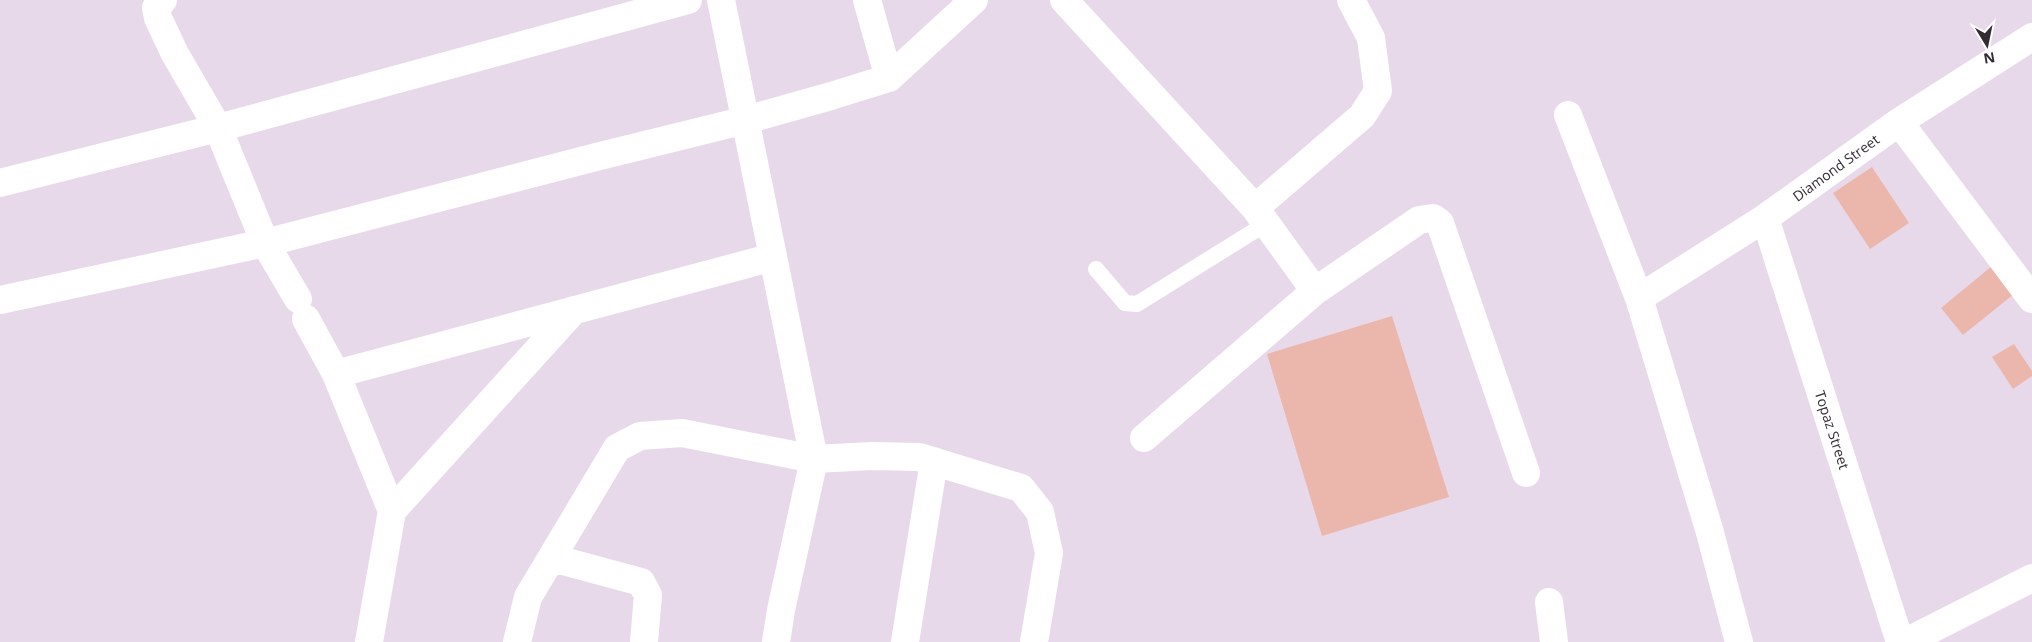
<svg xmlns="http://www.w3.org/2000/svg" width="2032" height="642" font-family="'Open Sans',sans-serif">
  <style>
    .building { fill: #ebb7ac }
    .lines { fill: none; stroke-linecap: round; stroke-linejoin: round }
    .service { stroke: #fff; stroke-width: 16 }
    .minor { stroke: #fff; stroke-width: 28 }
    .labels { text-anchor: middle; stroke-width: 4; stroke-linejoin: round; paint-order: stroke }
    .street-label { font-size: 14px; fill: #322c32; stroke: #fff }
  </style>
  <rect width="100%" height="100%" fill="#e8d9ea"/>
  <path class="building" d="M1872,167L1909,223L1870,249L1833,193Z
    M1992,266L2014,294L1963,335L1941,308Z
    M1392,316L1449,497L1322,536L1267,354Z
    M2014,344L2032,371V376L2013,389L1992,357Z"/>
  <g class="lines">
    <path class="service" d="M1096,269L1125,303L1137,304L1267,223"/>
    <path class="minor" d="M163,0L156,8L158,18L175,54L218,128L265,243L298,299
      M721,0L814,459L781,610L776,642
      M867,0L889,78
      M1064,0L1255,208L1315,291L1419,220L1433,218L1440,223L1526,473
      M1568,115L1639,298L1709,529L1739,642
      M1899,122L2032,299
      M0,183L218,128L688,0
      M1255,208L1362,116L1378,91L1371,38L1351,0
      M1765,218L1900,642
      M1639,298L1765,218L1899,122L2032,37
      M0,300L265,243L596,157L746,120L831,96L889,78L974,0
      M306,319L336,374L392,511L369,642
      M336,374L773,257
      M1144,438L1315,291
      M392,511L574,310
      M552,558L641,582L648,595L644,642
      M1549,602L1554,642
      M517,642L528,597L617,448L640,436L682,433L814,459L872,456L919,457L1021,488L1040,512L1049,553L1034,642
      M905,642L934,461
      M1906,642L2032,578"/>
  </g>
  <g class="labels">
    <g class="street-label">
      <text transform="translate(1836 168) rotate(-36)" y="5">Diamond Street</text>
      <text transform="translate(1832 430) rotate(72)" y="5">Topaz Street</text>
    </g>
  </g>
  <g transform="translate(1987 45) rotate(170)" stroke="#ffffff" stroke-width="4" paint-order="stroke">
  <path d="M0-4L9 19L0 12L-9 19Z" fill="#322c32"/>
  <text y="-8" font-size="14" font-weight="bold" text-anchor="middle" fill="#322c32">N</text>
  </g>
</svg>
